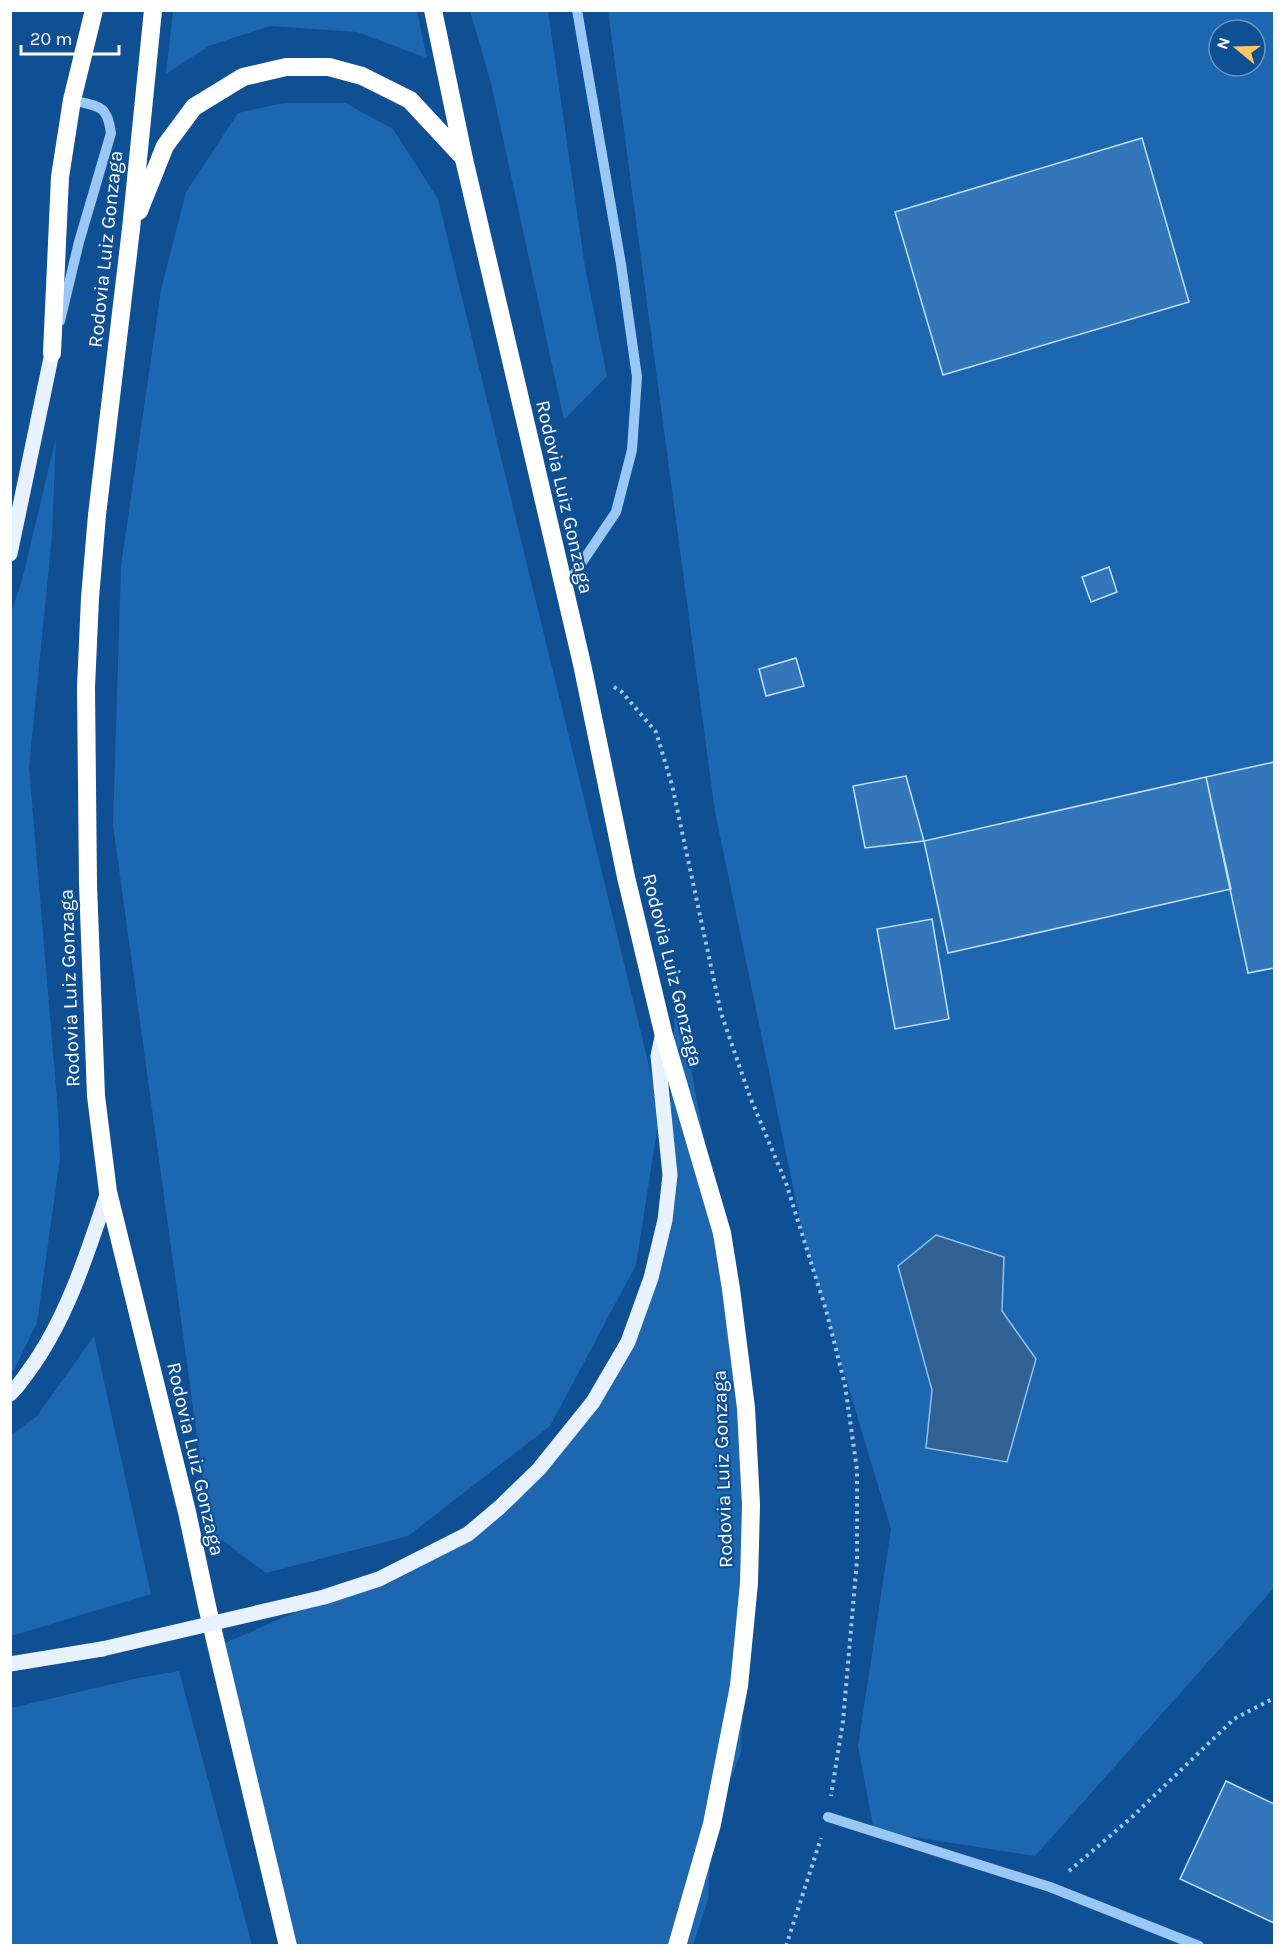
<svg xmlns="http://www.w3.org/2000/svg" width="1285" height="1956" font-family="Karla,sans-serif">
  <style>
    .green { fill: #1d67b0; fill-rule: evenodd }
    .water { fill: #326193; stroke: #8cc3f8; stroke-width: 1.5 }
    .building { fill: #3376ba; stroke: #c2e0fe; stroke-width: 1.5 }
    .lines { fill: none; stroke-linecap: round; stroke-linejoin: round }
    .path { stroke: #9bc7f4; stroke-width: 4; stroke-dasharray: 3 4.5; stroke-linecap: butt }
    .minor { stroke: #9bc7f4; stroke-width: 10 }
    .major { stroke: #e8f2ff; stroke-width: 15 }
    .highway { stroke: #fff; stroke-width: 18 }
    .major-bridge { stroke: #e8f2ff; stroke-width: 15 }
    .labels { text-anchor: middle; stroke-width: 4.5; stroke-linejoin: round; paint-order: stroke }
    .street-label { font-size: 20px; fill: #fff; stroke: #0f4f93 }
  </style>
  <rect width="100%" height="100%" fill="#0f4f93"/>
  <path class="green" d="M173,11H417L427,58L357,32L270,26L209,46L166,74Z
    M470,11H548L585,267L607,376L564,420L491,83Z
    M608,11H1274V1588L1035,1856L874,1831L858,1746L891,1529L803,1235L715,812ZM1219,30H1255V66H1219Z
    M283,103H345L393,129L438,199L660,1111L636,1265L550,1426L408,1536L266,1573L210,1531L113,825L121,566L161,290L186,192L238,113Z
    M56,438L52,536L29,767L58,1111L60,1158L37,1323L15,1368L11,1372L10,616L22,580Z
    M676,989L722,1233L753,1488L741,1753L712,1824L708,1900L693,1945H296L218,1646L424,1556L468,1534L539,1469L628,1342L665,1220Z
    M94,1336L151,1594L11,1636V1435L37,1416Z
    M179,1671L252,1945H11V1708L138,1678Z"/>
  <path class="water" d="M936,1235L1004,1257L1002,1311L1036,1359L1007,1462L926,1448L932,1390L898,1266Z"/>
  <path class="building" d="M1142,138L1189,302L943,375L895,212Z
    M1109,567L1117,592L1091,602L1082,577Z
    M796,658L804,686L766,696L759,669Z
    M1274,762V968L1248,973L1206,777Z
    M906,776L924,841L865,848L853,786Z
    M1206,777L1231,889L948,953L924,841Z
    M932,919L949,1019L895,1029L877,929Z
    M1226,1781L1274,1804V1923L1180,1879Z"/>
  <g class="lines">
    <path class="path" d="M614,687L622,692L656,732L672,785L721,1013L750,1097L786,1183L826,1310L845,1385L857,1470V1560L843,1721L831,1796
      M1069,1871L1131,1818L1234,1719L1274,1698
      M786,1946L821,1838"/>
    <path class="minor" d="M60,321L79,242L111,133C107,103 98,107 72,100
      M564,589L616,512L632,450L637,377L621,264L577,10
      M828,1817L1050,1887L1199,1946"/>
    <path class="major" d="M10,554L52,353
      M10,1394C17,1388 22,1380 28,1372C67,1319 87,1254 108,1192
      M295,1604L324,1597L379,1579L468,1534L500,1507L539,1469L593,1402L628,1342L651,1278L665,1220L670,1175L658,1056L663,1032
      M10,1664L102,1649"/>
    <path class="highway" d="M153,10L131,229L97,515L90,598L86,687L88,884L96,1096L108,1192L187,1512L207,1606L288,1946
      M433,10L464,159L582,664L626,877L663,1032L722,1233L731,1289L746,1408L751,1505L749,1583L739,1686L712,1824L677,1946
      M139,211L165,146L194,107L243,77L286,67H329L362,76L410,100L463,157
      M52,353L60,177L72,100L94,10"/>
    <path class="major-bridge" d="M102,1649L295,1604"/>
  </g>
  <g class="labels">
    <g class="street-label">
      <text transform="translate(105 249) rotate(-84)" y="7">Rodovia Luiz Gonzaga</text>
      <text transform="translate(565 497) rotate(77)" y="7">Rodovia Luiz Gonzaga</text>
      <text transform="translate(673 970) rotate(76)" y="7">Rodovia Luiz Gonzaga</text>
      <text transform="translate(69 988) rotate(-92)" y="7">Rodovia Luiz Gonzaga</text>
      <text transform="translate(196 1459) rotate(77)" y="7">Rodovia Luiz Gonzaga</text>
      <text transform="translate(722 1469) rotate(-92)" y="7">Rodovia Luiz Gonzaga</text>
    </g>
  </g>
  <rect width="1285" height="1956" fill="none" stroke="#ffffff" stroke-width="24"/>
  <g transform="translate(1237 48) rotate(289)"><circle r="28" fill="#0f4f93" stroke="#6f95be" stroke-width="1.5"/>
  <path d="M0-4.5L10 22L0 15L-10 22Z" fill="#ffc85e"/>
  <text y="-9" font-size="16" font-weight="bold" text-anchor="middle" fill="#ffffff">N</text>
  </g>
  <path d="M21 45v9h98v-9" fill="none" stroke="#ffffff" stroke-width="3"/>
  <text x="30" y="45" font-size="18" fill="#ffffff" stroke="#0f4f93" stroke-width="4.5" paint-order="stroke">20 m</text>
</svg>
